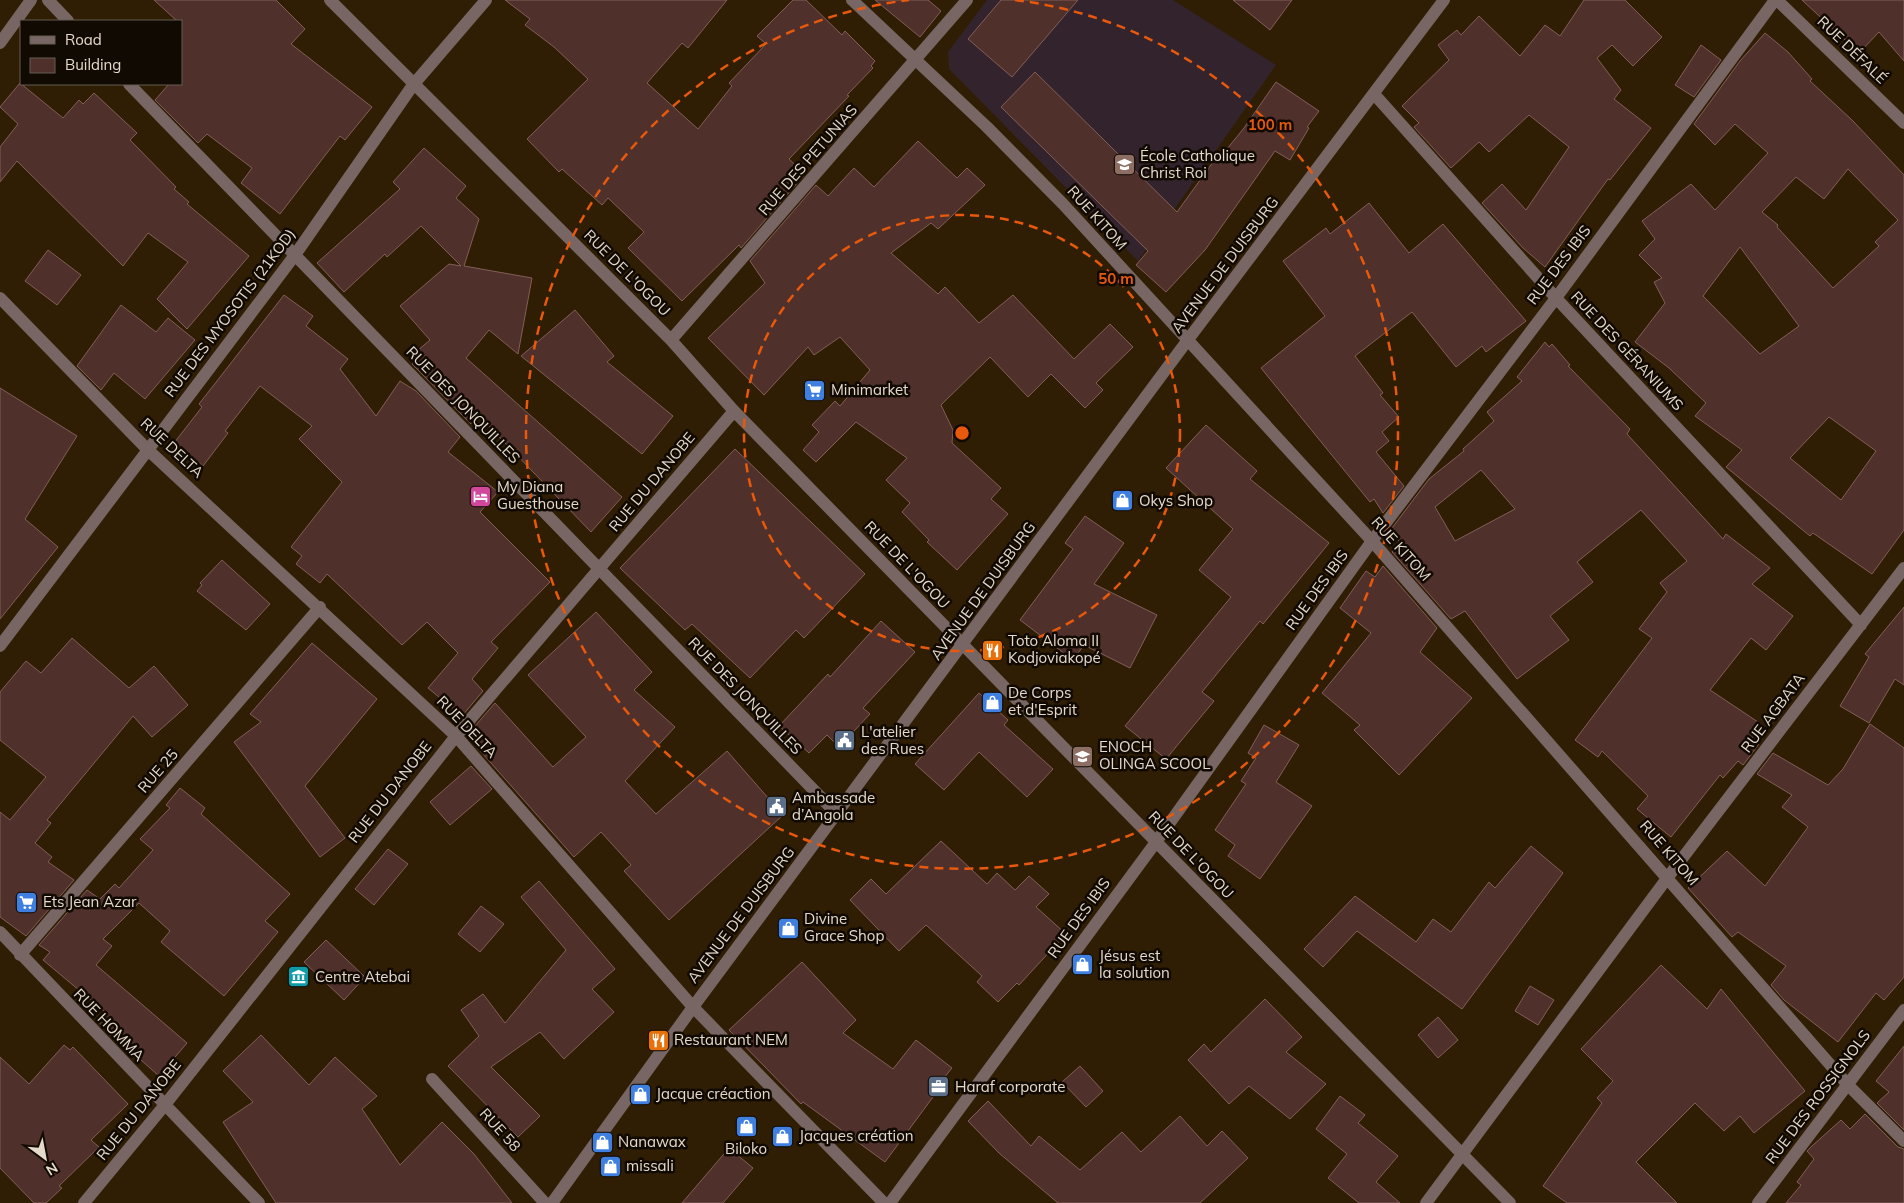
<svg xmlns="http://www.w3.org/2000/svg" width="1904" height="1203" font-family="Mulish,sans-serif">
  <style>
    .education { fill: #33232d }
    .building { fill: #50302b; stroke: #825e59; fill-rule: evenodd }
    .lines { fill: none; stroke-linecap: round; stroke-linejoin: round }
    .minor { stroke: #776663; stroke-width: 12 }
    .ring { fill: none; stroke: #e8590c; stroke-width: 2.5; stroke-dasharray: 9 6 }
    .labels { text-anchor: middle; stroke-width: 5; stroke-linejoin: round; paint-order: stroke }
    .street-label { font-size: 15px; fill: #e4d9ca; stroke: #110a02 }
    .poi-label { font-size: 15px; fill: #e4d9ca; stroke: #110a02; text-anchor: start }
    .centre { fill: #e8590c; stroke: #110a02; stroke-width: 2.5 }
    .ring-label { font-size: 15px; text-anchor: middle; font-weight: bold; fill: #e8590c; stroke: #110a02; stroke-width: 5; stroke-linejoin: round; paint-order: stroke }
  </style>
  <rect width="100%" height="100%" fill="#2f1e03"/>
  <path class="education" d="M987,0H1173L1276,65L1138,261L949,69L948,52Z"/>
  <path class="building" d="M154,0H276L305,29L291,44L372,107L345,140L340,136L280,214L241,183L252,168L207,134L198,143L155,100L169,84H181V21H177Z
    M505,0H727L688,48L682,43L647,83L698,129L732,86L729,83L766,44L757,36L793,0H806L842,35L845,31L875,61L871,66L873,68L847,95L849,96L789,159L805,174L741,248L739,245L682,301L628,248L644,232L608,198L602,205L562,169L559,172L527,139L588,79L554,47L525,25L530,19Z
    M875,0H928L941,11L920,37Z
    M1001,0H1078L1012,77L968,39Z
    M1233,0H1292L1270,30Z
    M1584,0H1625L1662,37L1633,66L1612,45L1597,58L1621,90L1614,99L1651,128L1610,180L1608,179L1545,267L1523,248L1482,203L1502,184L1526,210L1569,147L1529,115L1489,152L1479,142L1451,168L1414,127L1419,123L1402,106L1449,60L1438,45L1457,30L1461,35L1479,16L1520,56L1545,25L1560,36Z
    M1802,0H1904V61L1879,32L1859,53Z
    M1765,33L1788,52L1812,79L1810,81L1853,121L1904,175V530L1872,574L1813,533L1810,536L1726,467L1742,450L1695,416L1706,403L1669,368L1635,342L1665,303L1654,282L1662,278L1639,255L1655,239L1642,221L1691,184L1715,210L1768,153L1735,124L1715,145L1694,124L1740,61ZM1848,169L1898,220L1875,242L1879,246L1833,288L1777,227L1778,225L1762,212L1796,177L1824,199ZM1740,247L1799,326L1760,354L1703,296ZM1829,417L1876,451L1841,500L1790,458Z
    M1701,45L1721,60L1694,97L1675,85Z
    M1035,72L1177,212L1216,158L1218,160L1244,128L1276,82L1319,111L1307,127L1309,128L1290,160L1275,151L1205,250L1166,292L1136,265L1148,251L1001,107Z
    M20,83L63,118L79,100L83,104L94,93L137,133L130,140L176,187L174,189L189,202L187,204L249,256L187,329L157,299L188,262L148,233L123,266L17,161L0,182V147L18,124L0,107Z
    M918,141L957,178L967,168L985,185L938,229L931,223L891,253L938,294L945,287L979,323L1013,295L1074,359L1110,324L1133,347L1096,383L1103,390L1085,408L1051,374L1028,397L990,357L941,405L953,430L952,443L1001,488L991,499L1008,514L957,570L927,542L929,540L902,512L910,503L886,480L907,458L856,422L816,462L803,450L819,432L812,425L835,401L840,406L870,370L840,337L814,355L808,347L764,395L708,338L765,283L750,261L816,185L828,196L854,168L874,187Z
    M424,148L466,186L456,198L479,219L464,266L532,278L518,354L489,330L466,358L622,497L591,532L478,415L471,424L412,364L414,362L410,357L430,340L400,306L449,264L461,266L421,226L387,257L385,254L344,292L317,263L400,189L393,182Z
    M1369,203L1409,253L1443,224L1526,321L1486,352L1482,346L1456,367L1412,312L1355,356L1383,393L1380,395L1399,417L1382,432L1389,441L1376,452L1404,486L1383,513L1374,499L1370,502L1261,368L1325,316L1283,261L1326,228L1330,234Z
    M48,250L81,275L57,305L25,281Z
    M284,295L313,316L306,326L348,359L340,369L376,416L400,381L416,391L460,437L448,452L498,492L480,512L550,582L491,642L498,648L472,679L483,691L462,716L428,688L458,653L427,622L402,645L327,574L320,583L296,564L302,556L291,547L342,482L299,439L312,426L260,386L225,431L228,433L203,466L174,443L202,407L199,404Z
    M121,305L156,332L168,318L195,340L145,399L114,373L101,390L77,366Z
    M575,310L614,356L607,362L673,416L642,454L521,356Z
    M1545,342L1549,347L1552,344L1570,365L1568,366L1630,429L1627,434L1723,539L1726,534L1770,568L1752,584L1793,616L1766,650L1751,638L1710,690L1761,724L1751,740L1759,744L1743,765L1738,761L1723,778L1720,775L1671,837L1637,809L1648,796L1602,751L1598,757L1575,740L1652,638L1639,629L1667,592L1660,583L1687,561L1641,510L1577,562L1593,582L1550,616L1569,640L1517,679L1465,611L1451,619L1392,552L1399,541L1392,528L1429,479L1464,451L1463,449L1494,421L1487,412L1522,381L1517,377ZM1481,470L1515,509L1455,541L1435,507Z
    M0,388L77,436L25,519L58,547L0,619Z
    M1206,425L1257,471L1250,479L1329,543L1263,624L1260,621L1202,692L1214,701L1166,759L1125,726L1231,597L1199,570L1233,529L1166,468Z
    M735,449L865,574L804,638L796,630L750,678L692,624L685,630L620,568Z
    M1085,516L1124,543L1094,584L1157,615L1130,668L1084,645L1073,660L1020,620L1073,549L1065,543Z
    M222,560L270,604L246,630L197,591L202,585L200,583Z
    M1383,566L1437,628L1420,652L1472,698L1399,775L1354,730L1360,725L1322,693L1371,633L1340,608L1366,571L1375,577Z
    M1904,607V685L1895,679L1869,723L1840,706L1869,657L1865,654Z
    M596,612L652,672L634,690L675,727L625,781L656,814L727,751L783,815L669,920L624,871L631,865L601,832L574,857L468,737L478,728L475,726L495,703L553,767L586,737L528,675Z
    M881,621L915,652L863,708L870,714L839,747L827,735L809,753L779,726L828,674L830,677Z
    M72,638L129,688L154,666L188,705L152,737L133,716L47,820L51,823L35,843L52,857L48,862L74,880L26,936L0,917V812L10,820L46,777L0,740V692L26,661L41,673Z
    M312,643L377,699L305,786L345,838L320,857L234,742L261,722L250,714Z
    M979,693L1008,720L1004,725L1053,769L1027,797L979,752L944,790L915,764Z
    M1870,724L1904,748V977L1884,1000L1876,993L1838,1042L1784,1000L1771,985L1786,966L1738,932L1732,937L1688,888L1727,851L1765,886L1808,827L1782,807L1792,795L1757,774L1773,753L1828,785L1843,769Z
    M1264,725L1299,745L1276,782L1312,806L1260,879L1228,856L1235,845L1215,830L1246,784L1241,781L1256,758L1248,753Z
    M471,766L492,789L450,825L430,802Z
    M180,788L205,808L201,814L290,894L265,921L278,932L224,996L161,942L170,931L139,903L103,939L112,946L96,965L187,1043L159,1076L96,1020L104,1011L43,960L50,952L39,945L87,890L100,899L115,884L119,888L153,850L140,839L170,808L166,805Z
    M941,841L987,884L997,873L1015,890L1029,876L1049,894L1036,907L1066,934L1019,985L1017,983L998,1002L977,982L982,976L926,925L899,951L850,900L871,879L886,894Z
    M1531,846L1563,873L1462,1009L1357,931L1323,967L1304,949L1355,896L1416,942L1433,919L1451,932L1489,882L1495,888Z
    M388,849L408,864L374,905L355,889Z
    M539,881L615,969L592,989L614,1012L564,1059L540,1032L491,1067L540,1116L518,1137L448,1066L479,1036L461,1010L483,994L505,1023L566,950L521,897Z
    M481,906L504,924L480,952L458,934Z
    M326,940L365,977L344,1000L304,962Z
    M802,962L856,1020L843,1033L893,1069L916,1040L952,1068L930,1095L933,1097L885,1162L803,1102L801,1104L729,1030Z
    M1661,965L1707,1009L1721,989L1805,1091L1754,1133L1740,1116L1724,1131L1695,1103L1636,1162L1677,1203H1567L1543,1186L1602,1103L1597,1098L1613,1081L1581,1049Z
    M1530,986L1554,1000L1538,1025L1515,1011Z
    M1265,999L1302,1037L1286,1052L1326,1084L1290,1119L1249,1086L1229,1104L1188,1060L1204,1044L1211,1052Z
    M1438,1017L1458,1040L1438,1058L1418,1035Z
    M261,1035L309,1085L335,1057L377,1096L362,1109L400,1165L442,1122L474,1154L512,1203H276L223,1122L253,1102L223,1071Z
    M64,1045L70,1050L73,1047L128,1104L91,1140L99,1147L59,1186L62,1188L46,1203H34L0,1168V1057L29,1084Z
    M1904,1046V1130L1877,1103L1889,1092L1876,1081Z
    M1080,1066L1103,1091L1086,1107L1062,1082Z
    M1340,1096L1365,1115L1358,1123L1398,1156L1376,1182L1400,1203H1359L1328,1178L1347,1154L1316,1129Z
    M988,1101L1031,1146L1039,1136L1080,1170L1122,1132L1141,1152L1180,1116L1207,1146L1222,1131L1248,1158L1200,1203H1058L999,1153L968,1121Z
    M1865,1114L1898,1147L1904,1149V1203H1786L1801,1185L1797,1182L1814,1159L1807,1151L1812,1146L1841,1120L1850,1129Z
    M729,1148L753,1168L723,1203H682Z"/>
  <g class="lines">
    <path class="minor" d="M48,0L68,21
      M330,0L671,340L734,411L1510,1203
      M852,0L987,127L1063,204L1372,541L1848,1085L1904,1141
      M1777,0L1904,123
      M0,43L31,0
      M129,84L837,814
      M1375,95L1556,298L1861,625
      M0,298L147,449L456,736L693,1007L884,1203
      M671,340L967,0
      M0,646L295,255L413,85L486,0
      M0,932L259,1203
      M20,955L320,607
      M432,1079L545,1203
      M84,1203L164,1106L456,736L734,411
      M552,1203L693,1007L1187,341L1444,0
      M890,1203L1156,842L1372,541L1556,298L1775,0
      M1426,1203L1668,877L1904,568
      M1758,1203L1904,1010"/>
  </g>
  <g class="ring">
    <circle cx="962" cy="433" r="218"/>
    <path d="M1015 0A436 436 0 1 1 909 0"/>
  </g>
  <defs>
    <symbol id="school-square" viewBox="-11 -11 22 22"><rect x="-9" y="-9" width="18" height="18" rx="4" fill="#8d6e63" stroke="#110a02"/><path d="M0-5L7-2L0 1L-7-2ZM-4 1L0 2.5L4 1V4Q0 6-4 4Z" fill="#fff"/></symbol>
    <symbol id="supermarket-square" viewBox="-11 -11 22 22"><rect x="-9" y="-9" width="18" height="18" rx="4" fill="#3f7fe0" stroke="#110a02"/><path d="M-6-5.5h2.5l.6 2H6L4.5 2H-2.5L-4.4-4H-6ZM-1.5 3.2a1.3 1.3 0 1 0 .1 0ZM3 3.2a1.3 1.3 0 1 0 .1 0Z" fill="#fff"/></symbol>
    <symbol id="hotel-square" viewBox="-11 -11 22 22"><rect x="-9" y="-9" width="18" height="18" rx="4" fill="#d1479c" stroke="#110a02"/><path d="M-6-4.5h1.5V1H6V5H4.5V3h-9V5H-6ZM-4 0a1.8 1.8 0 1 1 3.6 0ZM.5 0V-2.5h3Q6-2.5 6 0Z" fill="#fff"/></symbol>
    <symbol id="shop-square" viewBox="-11 -11 22 22"><rect x="-9" y="-9" width="18" height="18" rx="4" fill="#3f7fe0" stroke="#110a02"/><path d="M-5-2.5h2.3a2.7 3.5 0 0 1 5.4 0H5L5.5 6h-11ZM-1.5-2.5h3a1.5 2.3 0 0 0-3 0Z" fill="#fff"/></symbol>
    <symbol id="restaurant-square" viewBox="-11 -11 22 22"><rect x="-9" y="-9" width="18" height="18" rx="4" fill="#e8710a" stroke="#110a02"/><path d="M-5-6h1v4h1v-4h1v4h1v-4h1v5L-1.5 .5V6h-2V.5L-5-1ZM5-6V6H3V1.5H1.5Q1.5-4 5-6Z" fill="#fff"/></symbol>
    <symbol id="civic-square" viewBox="-11 -11 22 22"><rect x="-9" y="-9" width="18" height="18" rx="4" fill="#5c6f8a" stroke="#110a02"/><path d="M-.6-6.5H3V-4.5H.6V-3L4-1V1h2V6H-6V1h2V-1L-.6-3ZM-1.2 2.5V6h2.4V2.5Z" fill="#fff"/></symbol>
    <symbol id="museum-square" viewBox="-11 -11 22 22"><rect x="-9" y="-9" width="18" height="18" rx="4" fill="#0f9aa8" stroke="#110a02"/><path d="M0-6L6-3V-2H-6V-3ZM-5-1h2V3h-2ZM-1-1h2V3h-2ZM3-1h2V3H3ZM-6 4H6V6H-6Z" fill="#fff"/></symbol>
    <symbol id="office-square" viewBox="-11 -11 22 22"><rect x="-9" y="-9" width="18" height="18" rx="4" fill="#5c6f8a" stroke="#110a02"/><path d="M-6-3h4V-5.5h4V-3h4V5H-6ZM-1-4.5V-3h2v-1.5ZM-6 0V1H6V0Z" fill="#fff"/></symbol>
  </defs>
  <g fill-rule="evenodd">
    <use href="#school-square" x="1112" y="152" width="25" height="25"/>
    <use href="#supermarket-square" x="802" y="378" width="25" height="25"/>
    <use href="#hotel-square" x="468" y="484" width="25" height="25"/>
    <use href="#shop-square" x="1110" y="488" width="25" height="25"/>
    <use href="#restaurant-square" x="980" y="638" width="25" height="25"/>
    <use href="#shop-square" x="980" y="690" width="25" height="25"/>
    <use href="#civic-square" x="832" y="728" width="25" height="25"/>
    <use href="#school-square" x="1070" y="744" width="25" height="25"/>
    <use href="#civic-square" x="764" y="794" width="25" height="25"/>
    <use href="#supermarket-square" x="14" y="890" width="25" height="25"/>
    <use href="#shop-square" x="776" y="916" width="25" height="25"/>
    <use href="#shop-square" x="1070" y="952" width="25" height="25"/>
    <use href="#museum-square" x="286" y="964" width="25" height="25"/>
    <use href="#restaurant-square" x="646" y="1028" width="25" height="25"/>
    <use href="#office-square" x="926" y="1074" width="25" height="25"/>
    <use href="#shop-square" x="628" y="1082" width="25" height="25"/>
    <use href="#shop-square" x="734" y="1114" width="25" height="25"/>
    <use href="#shop-square" x="770" y="1124" width="25" height="25"/>
    <use href="#shop-square" x="590" y="1130" width="25" height="25"/>
    <use href="#shop-square" x="598" y="1154" width="25" height="25"/>
  </g>
  <g class="labels">
    <g class="street-label">
      <text transform="translate(1852 50) rotate(44)" y="5">RUE DÉFALÉ</text>
      <text transform="translate(808 160) rotate(-49)" y="5">RUE DES PETUNIAS</text>
      <text transform="translate(1097 218) rotate(48)" y="5">RUE KITOM</text>
      <text transform="translate(1225 265) rotate(-53)" y="5">AVENUE DE DUISBURG</text>
      <text transform="translate(1559 265) rotate(-53)" y="5">RUE DES IBIS</text>
      <text transform="translate(627 273) rotate(45)" y="5">RUE DE L'OGOU</text>
      <text transform="translate(230 313) rotate(-53)" y="5">RUE DES MYOSOTIS (21KOD)</text>
      <text transform="translate(1627 351) rotate(47)" y="5">RUE DES GÉRANIUMS</text>
      <text transform="translate(463 405) rotate(46)" y="5">RUE DES JONQUILLES</text>
      <text transform="translate(172 448) rotate(43)" y="5">RUE DELTA</text>
      <text transform="translate(652 482) rotate(-50)" y="5">RUE DU DANOBE</text>
      <text transform="translate(1401 549) rotate(48)" y="5">RUE KITOM</text>
      <text transform="translate(907 565) rotate(46)" y="5">RUE DE L'OGOU</text>
      <text transform="translate(1317 590) rotate(-54)" y="5">RUE DES IBIS</text>
      <text transform="translate(983 591) rotate(-54)" y="5">AVENUE DE DUISBURG</text>
      <text transform="translate(745 696) rotate(46)" y="5">RUE DES JONQUILLES</text>
      <text transform="translate(1773 713) rotate(-53)" y="5">RUE AGBATA</text>
      <text transform="translate(467 727) rotate(46)" y="5">RUE DELTA</text>
      <text transform="translate(158 771) rotate(-49)" y="5">RUE 25</text>
      <text transform="translate(390 792) rotate(-52)" y="5">RUE DU DANOBE</text>
      <text transform="translate(1669 853) rotate(49)" y="5">RUE KITOM</text>
      <text transform="translate(1191 855) rotate(46)" y="5">RUE DE L'OGOU</text>
      <text transform="translate(741 915) rotate(-53)" y="5">AVENUE DE DUISBURG</text>
      <text transform="translate(1079 918) rotate(-54)" y="5">RUE DES IBIS</text>
      <text transform="translate(109 1025) rotate(46)" y="5">RUE HOMMA</text>
      <text transform="translate(1818 1097) rotate(-53)" y="5">RUE DES ROSSIGNOLS</text>
      <text transform="translate(139 1110) rotate(-51)" y="5">RUE DU DANOBE</text>
      <text transform="translate(500 1130) rotate(48)" y="5">RUE 58</text>
    </g>
    <g class="poi-label">
      <text x="1140" y="161">École Catholique<tspan x="1140" dy="17">Christ Roi</tspan></text>
      <text x="831" y="395">Minimarket</text>
      <text x="497" y="492">My Diana<tspan x="497" dy="17">Guesthouse</tspan></text>
      <text x="1139" y="506">Okys Shop</text>
      <text x="1008" y="646">Toto Aloma II<tspan x="1008" dy="17">Kodjoviakopé</tspan></text>
      <text x="1008" y="698">De Corps<tspan x="1008" dy="17">et d'Esprit</tspan></text>
      <text x="861" y="737">L'atelier<tspan x="861" dy="17">des Rues</tspan></text>
      <text x="1099" y="752">ENOCH<tspan x="1099" dy="17">OLINGA SCOOL</tspan></text>
      <text x="792" y="803">Ambassade<tspan x="792" dy="17">d’Angola</tspan></text>
      <text x="43" y="907">Ets Jean Azar</text>
      <text x="804" y="924">Divine<tspan x="804" dy="17">Grace Shop</tspan></text>
      <text x="1099" y="961">Jésus est<tspan x="1099" dy="17">la solution</tspan></text>
      <text x="315" y="982">Centre Atebai</text>
      <text x="674" y="1045">Restaurant NEM</text>
      <text x="955" y="1092">Haraf corporate</text>
      <text x="656" y="1099">Jacque créaction</text>
      <text x="799" y="1141">Jacques création</text>
      <text x="618" y="1147">Nanawax</text>
      <text x="746" y="1154" text-anchor="middle">Biloko</text>
      <text x="626" y="1171">missali</text>
    </g>
  </g>
  <circle cx="962" cy="433" r="8" class="centre"/>
  <g class="ring-label">
    <text x="1270" y="130">100 m</text>
    <text x="1116" y="284">50 m</text>
  </g>
  <rect x="20" y="20" width="162" height="65" fill="#110a02" stroke="#655d52"/>
  <rect x="30" y="36" width="25" height="8" fill="#776663" stroke="#655d52"/>
  <text x="65" y="45" font-size="15" fill="#e4d9ca">Road</text>
  <rect x="30" y="58" width="25" height="15" fill="#50302b" stroke="#655d52"/>
  <text x="65" y="70" font-size="15" fill="#e4d9ca">Building</text>
  <g transform="translate(45 1158) rotate(148)" stroke="#110a02" stroke-width="4" paint-order="stroke">
  <path d="M0-4L9 19L0 12L-9 19Z" fill="#e4d9ca"/>
  <text y="-8" font-size="14" font-weight="bold" text-anchor="middle" fill="#e4d9ca">N</text>
  </g>
</svg>
